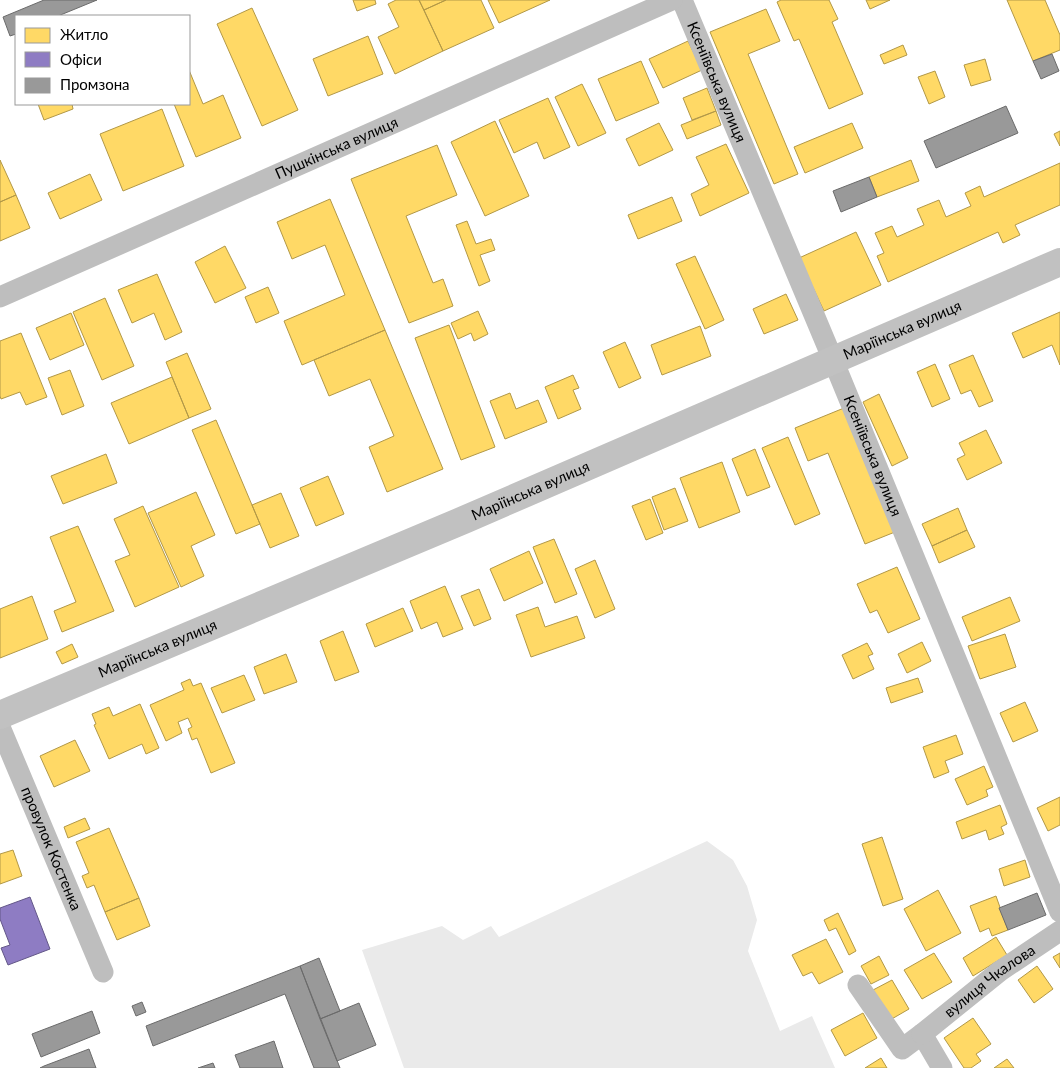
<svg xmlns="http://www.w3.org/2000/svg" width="1060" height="1068" font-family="Lato,sans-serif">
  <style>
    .green { fill: #eaeaea }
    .homes { fill: #ffd966; stroke: #b29847 }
    .offices { fill: #8e7cc3; stroke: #635788 }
    .industry { fill: #999; stroke: #6b6b6b }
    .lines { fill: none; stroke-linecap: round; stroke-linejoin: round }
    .street { stroke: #bebebe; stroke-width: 21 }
    .secondary { stroke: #c1c1c1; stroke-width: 28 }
    .labels { text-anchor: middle; stroke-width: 5; stroke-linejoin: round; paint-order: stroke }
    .street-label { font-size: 15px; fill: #000; stroke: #fff }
  </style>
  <rect width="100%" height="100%" fill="#fff"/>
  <path class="green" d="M707,841L733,860L747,886L757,920L748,951L780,1031L812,1016L835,1068H404L362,950L442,926L463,940L491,926L499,937Z"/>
  <path class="homes" d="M353,0H375L376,4L357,11Z
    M396,0H419L443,51L395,74L378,37L399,27L388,4Z
    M419,0H446L424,10Z
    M446,0H481L494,28L443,51L424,10Z
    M488,0H550L499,23Z
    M781,0H829L838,19L832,22L863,94L829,109L799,39L794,41L777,2Z
    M866,0H890L870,9Z
    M1007,0H1045L1060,35V50L1033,61Z
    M252,8L298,110L262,126L217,24Z
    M766,9L780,41L748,54L798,174L774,184L710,32Z
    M368,36L383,74L328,96L313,59Z
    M688,41L702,70L663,88L649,59Z
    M903,45L907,55L884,64L880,55Z
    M985,59L991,80L971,86L964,65Z
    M641,61L659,103L616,121L598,79Z
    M189,70L203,104L223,95L241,138L196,157L174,104H189Z
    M935,71L945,97L929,104L918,77Z
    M582,84L606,133L578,146L555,97Z
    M707,88L716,111L692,120L683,98Z
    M548,98L570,147L544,159L537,142L514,153L499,120Z
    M38,104H72L73,109L44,120Z
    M162,109L184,166L123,191L100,134Z
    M716,111L721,125L687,139L681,125Z
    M495,121L529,196L485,216L451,142Z
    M659,123L673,150L639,166L626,139Z
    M852,123L863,148L805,173L794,147Z
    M1060,131V146L1054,134Z
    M726,144L749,193L700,216L691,194L709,185L696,157Z
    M437,145L457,195L406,216L433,283L443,279L453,306L409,323L351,179Z
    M0,160L16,195L0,202Z
    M911,160L919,181L877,197L869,177Z
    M1060,163V205L1015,225L1020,235L1003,243L998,232L888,282L877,256L884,253L875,233L892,226L897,237L924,225L917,209L939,200L946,217L971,206L965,193L980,186L984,197Z
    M90,174L102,200L60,219L48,193Z
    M16,195L30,228L0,241V202Z
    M672,197L682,221L638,239L628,215Z
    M330,199L385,330L302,365L284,321L345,295L325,245L292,259L277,222Z
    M467,221L476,244L491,239L495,250L480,255L490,281L479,286L456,225Z
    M856,232L881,285L824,311L799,258Z
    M225,246L246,288L215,303L195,262Z
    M695,256L724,320L705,329L676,264Z
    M157,274L182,332L165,340L154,313L132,323L118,290Z
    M268,287L279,313L256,323L245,297Z
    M786,294L798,320L764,334L753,309Z
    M105,298L134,366L102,380L73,312Z
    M478,311L488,334L474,341L471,333L458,339L451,323Z
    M1060,312V365L1052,345L1023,358L1012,333Z
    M71,313L84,345L50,360L36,328Z
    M449,325L495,447L461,460L415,338Z
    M700,326L711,356L662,375L651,345Z
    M385,330L443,469L387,492L369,447L394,436L370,379L329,396L314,360Z
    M21,333L47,397L26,405L20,392L1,399L0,396V341Z
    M625,342L641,378L619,388L603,352Z
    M187,353L211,409L189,418L166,362Z
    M973,355L993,401L979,407L971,390L961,394L949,365Z
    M935,364L950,399L932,407L917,372Z
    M70,370L84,406L62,415L48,378Z
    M573,375L579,388L573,390L581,409L558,419L545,387Z
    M172,377L189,418L129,444L111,403Z
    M510,393L516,409L538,400L547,422L505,439L490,401Z
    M879,394L908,458L892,466L863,402Z
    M844,408L895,532L865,544L828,453L808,461L795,428Z
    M216,420L260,524L236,534L192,430Z
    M986,430L1002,463L967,480L957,459L965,455L959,443Z
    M788,437L820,514L795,525L762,448Z
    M755,449L770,487L747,496L732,459Z
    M106,454L117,483L63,504L51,476Z
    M722,462L740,512L699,528L680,478Z
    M328,476L344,514L316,526L300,488Z
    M675,488L688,521L664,530L652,497Z
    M196,492L215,535L191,546L204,576L181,587L148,513Z
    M281,493L299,536L270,548L252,505Z
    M650,499L663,533L646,540L632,506Z
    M143,506L179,587L135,607L115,561L130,555L114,519Z
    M958,508L967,530L932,546L922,524Z
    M78,526L114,611L62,632L54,611L76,602L50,537Z
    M967,530L975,547L939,563L932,546Z
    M554,539L577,594L555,603L533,547Z
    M529,551L543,583L504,601L490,569Z
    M595,560L615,609L595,618L575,569Z
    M897,567L920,619L888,633L877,610L870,613L857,584Z
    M445,586L463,629L443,637L437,622L421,629L410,601Z
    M479,589L491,619L474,626L461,596Z
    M32,596L48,639L0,658V609Z
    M1010,597L1020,621L972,641L962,617Z
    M538,607L545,627L577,616L585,638L531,657L516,615Z
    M403,608L413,631L375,647L366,624Z
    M343,631L359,672L335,681L320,641Z
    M1005,634L1016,667L980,679L968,646Z
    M922,642L931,661L907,673L898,654Z
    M867,643L873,654L868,656L874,669L853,679L842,655Z
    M72,644L78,657L62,664L56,652Z
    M286,654L297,682L264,694L254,667Z
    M244,675L255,700L222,713L211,688Z
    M918,678L923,692L891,703L886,688Z
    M190,679L193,686L201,683L235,763L211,773L197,738L192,740L188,729L192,727L188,718L178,722L182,733L166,741L150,705L184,690L181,683Z
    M1025,702L1038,731L1013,742L1000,713Z
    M140,704L159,748L146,754L142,744L109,759L94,725L96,724L92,714L109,707L113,716Z
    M956,735L963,754L945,761L949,772L934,778L923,747Z
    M75,740L90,771L54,787L40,756Z
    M984,766L993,787L986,790L988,796L967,805L955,779Z
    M1060,797V825L1048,831L1037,808Z
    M1000,805L1007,824L1001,827L1004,834L989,840L986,830L962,839L956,822Z
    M85,818L90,829L68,838L64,827Z
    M109,828L139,898L105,912L94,885L87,888L82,876L89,873L76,842Z
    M882,837L903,899L883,906L862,844Z
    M13,850L22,876L0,884V854Z
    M1025,860L1030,877L1004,886L999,869Z
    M938,890L961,933L926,951L904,909Z
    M996,896L1008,930L992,936L989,928L980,932L970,906Z
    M139,898L150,926L117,940L105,912Z
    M838,913L856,951L849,955L836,928L829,931L824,920Z
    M996,937L1007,955L973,976L963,958Z
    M826,939L843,972L819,984L812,972L803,976L792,955Z
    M934,953L952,982L922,999L904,970Z
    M1060,953V968L1053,957Z
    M879,956L889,975L871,984L861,966Z
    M1037,966L1053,989L1034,1003L1018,980Z
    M892,980L909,1009L890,1020L873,990Z
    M863,1013L877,1038L845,1056L831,1030Z
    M973,1018L991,1044L976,1054L981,1061L971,1068H964L944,1038Z
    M881,1058L887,1068H865Z
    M1007,1059L1014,1068H994Z"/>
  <path class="offices" d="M30,897L50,949L8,965L1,948L10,945L0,919V908Z"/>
  <path class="industry" d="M44,0H97L58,16H16V34L10,36L3,17Z
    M1052,54L1059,71L1041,79L1033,61Z
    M1006,106L1018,133L936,168L924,141Z
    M869,177L877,197L841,212L833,191Z
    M1037,893L1046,915L1008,930L999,908Z
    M319,958L340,1011L320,1019L300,966Z
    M300,966L340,1068H314L285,994L153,1046L146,1026Z
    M142,1002L146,1012L136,1016L132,1006Z
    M359,1003L376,1045L337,1061L320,1019Z
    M92,1011L100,1033L41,1057L32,1034Z
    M274,1041L283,1068H240L235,1055Z
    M89,1049L96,1068H40L44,1066Z
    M213,1063L215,1068H198Z"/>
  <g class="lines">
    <g class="street">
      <path id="s1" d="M682,0L833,360L1060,912"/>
      <path id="s2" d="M0,297L672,0"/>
      <path id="s3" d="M0,727L103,972"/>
      <path d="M858,985L902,1049L922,1034L942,1068"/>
      <path id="s4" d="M922,1034L1000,971L1060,931"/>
    </g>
    <path class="secondary" id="s5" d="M0,715L466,519L1060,262"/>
  </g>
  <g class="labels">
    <g class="street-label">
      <text dy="5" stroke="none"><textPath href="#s1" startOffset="89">Ксеніївська вулиця</textPath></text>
      <text dy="5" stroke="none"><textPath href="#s2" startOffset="368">Пушкінська вулиця</textPath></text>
      <text dy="5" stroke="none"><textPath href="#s5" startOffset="981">Маріїнська вулиця</textPath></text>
      <text dy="5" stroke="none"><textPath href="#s1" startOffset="494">Ксеніївська вулиця</textPath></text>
      <text dy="5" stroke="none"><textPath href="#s5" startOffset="576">Маріїнська вулиця</textPath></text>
      <text dy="5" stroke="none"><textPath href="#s5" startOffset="171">Маріїнська вулиця</textPath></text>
      <text dy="5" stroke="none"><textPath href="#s3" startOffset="132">провулок Костенка</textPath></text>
      <text dy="5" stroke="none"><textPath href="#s4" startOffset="86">вулиця Чкалова</textPath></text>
    </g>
  </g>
  <rect x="15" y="15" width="175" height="90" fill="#ffffff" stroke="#999999"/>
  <rect x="25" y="28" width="25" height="15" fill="#ffd966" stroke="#999999"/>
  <text x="60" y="40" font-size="15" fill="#000000">Житло</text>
  <rect x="25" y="52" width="25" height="15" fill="#8e7cc3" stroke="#999999"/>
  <text x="60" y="65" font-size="15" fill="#000000">Офіси</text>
  <rect x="25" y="78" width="25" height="15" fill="#999999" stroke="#999999"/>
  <text x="60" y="90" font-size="15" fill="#000000">Промзона</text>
</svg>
